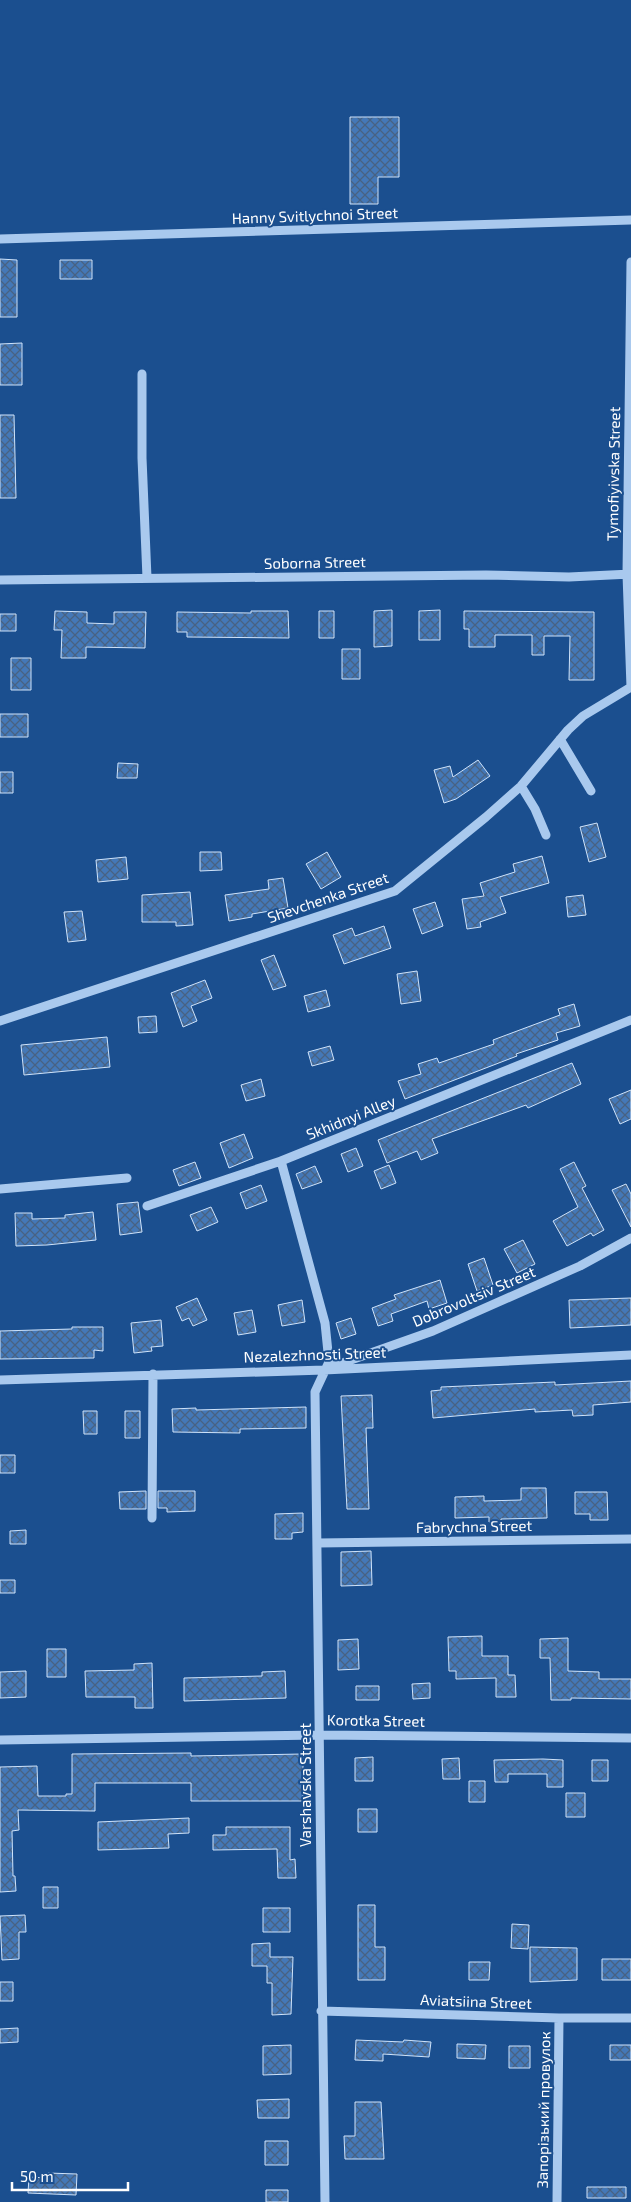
<svg xmlns="http://www.w3.org/2000/svg" width="631" height="2202" font-family="'Exo 2',sans-serif">
  <style>
    .building { fill: url(#building-cross-hatch); stroke: #cfe3fa }
    .lines { fill: none; stroke-linecap: round; stroke-linejoin: round }
    .minor { stroke: #a9c9ee; stroke-width: 9 }
    .labels { text-anchor: middle; stroke-width: 4; stroke-linejoin: round; paint-order: stroke }
    .street-label { font-size: 15px; fill: #fff; stroke: #1b4f8f }
  </style>
  <defs>
    <pattern id="building-cross-hatch" width="8" height="8" patternUnits="userSpaceOnUse" patternTransform="scale(1.25)"><rect width="8" height="8" fill="#4478b7"/><path d="M0 0l8 8M0 8l8-8" fill="none" stroke="#486282"/></pattern>
  </defs>
  <rect width="100%" height="100%" fill="#1b4f8f"/>
  <path class="building" d="M350,117H399V177H378V204H350Z
    M0,259L17,260V317H0Z
    M60,260H92V279H60Z
    M22,343V385H0V344Z
    M0,415H14L16,498H0Z
    M392,610V646L374,647V611Z
    M440,610V640H419V611Z
    M55,611L87,612V623L114,624V612H146L145,648L86,647V658H61L62,630H54Z
    M251,611H288L289,638L187,637V632H177V612L251,613Z
    M319,611H334V638H319Z
    M464,611L594,612V680H569L570,636H544V655H532V635H495V647H469V629H464Z
    M0,614H16V631H0Z
    M342,649H360V679H342Z
    M11,658H31V690H11Z
    M0,714H28V737H0Z
    M478,760L490,776L456,799L444,803L434,770L450,766L453,777Z
    M118,763L138,764L137,778H117Z
    M0,772H13V793H0Z
    M597,823L606,857L589,862L580,827Z
    M200,852H221L222,870L200,871Z
    M327,852L341,877L321,889L306,864Z
    M542,856L549,883L500,897L506,913L480,922L481,927L467,929L462,899L484,896L480,883L515,872L513,864Z
    M126,857L128,879L98,882L96,860Z
    M283,878L288,908L252,914V917L229,921L225,895L269,889L268,880Z
    M190,892L193,925L176,926V922H142V895Z
    M583,895L586,915L568,917L566,897Z
    M435,902L443,926L422,934L413,909Z
    M82,911L86,940L68,942L64,912Z
    M384,926L391,948L344,964L333,935L352,928L355,936Z
    M274,955L286,986L273,990L261,960Z
    M417,971L421,1001L401,1004L397,974Z
    M205,980L212,998L191,1006L197,1021L183,1027L171,993Z
    M326,990L330,1006L308,1012L304,996Z
    M574,1004L580,1026L556,1033L558,1040L516,1054L517,1056L405,1099L398,1081L421,1074L418,1064L437,1058L439,1063L494,1044L493,1040L560,1015L558,1009Z
    M156,1016L157,1032L139,1033L138,1017Z
    M107,1037L110,1067L24,1075L21,1045Z
    M330,1046L334,1060L312,1066L308,1052Z
    M572,1063L581,1084L528,1108L526,1105L432,1139L438,1153L421,1160L417,1151L387,1163L378,1140Z
    M261,1079L265,1096L246,1101L241,1085Z
    M631,1090V1119L620,1124L609,1099Z
    M244,1134L253,1158L229,1168L220,1143Z
    M356,1148L363,1166L348,1172L341,1154Z
    M195,1162L201,1178L179,1186L173,1170Z
    M574,1162L586,1186L582,1188L604,1230L593,1236L591,1233L567,1246L553,1221L578,1207L560,1169Z
    M389,1165L396,1183L381,1189L374,1171Z
    M315,1166L322,1182L302,1189L296,1174Z
    M626,1184L631,1194V1227L612,1190Z
    M261,1185L267,1201L246,1209L240,1193Z
    M138,1202L142,1232L120,1235L117,1204Z
    M211,1207L218,1222L197,1231L190,1215Z
    M93,1212L96,1240L47,1245L16,1246L15,1213H32V1219L65,1218V1215Z
    M523,1240L535,1264L517,1273L504,1249Z
    M484,1258L493,1285L477,1291L468,1264Z
    M440,1280L447,1303L429,1309L427,1301L391,1314L393,1321L378,1326L372,1308L396,1299L394,1295Z
    M197,1298L207,1320L193,1326L189,1318L182,1321L176,1307Z
    M631,1298V1325L570,1328L569,1300Z
    M302,1300L305,1322L282,1326L278,1305Z
    M252,1310L256,1332L238,1335L234,1313Z
    M351,1318L356,1334L341,1339L336,1323Z
    M161,1320L163,1346L151,1347L152,1351L134,1353L131,1323Z
    M72,1327H103V1351L94,1350V1358L0,1359V1331L72,1329Z
    M631,1381V1402L593,1405V1415L573,1416L572,1410L535,1412V1409L433,1418L431,1391L441,1390V1387L555,1382V1385Z
    M372,1395L373,1428H366L369,1509H347L341,1396Z
    M306,1407V1428L240,1429V1433L173,1432L172,1409L196,1408V1410Z
    M83,1411H97V1434H84Z
    M125,1411H140V1438H125Z
    M0,1455H15V1473H0Z
    M521,1488H546L547,1518L501,1519V1522H489V1517L455,1518V1497L484,1496V1501L521,1500Z
    M146,1491V1509H120L119,1492Z
    M158,1491H195V1511L167,1512V1508H158Z
    M575,1492H607L608,1520H590V1514H575Z
    M303,1513V1532L292,1533V1539H275V1514Z
    M26,1530V1544H10V1531Z
    M371,1551L372,1585L341,1586V1552Z
    M0,1580H15V1593H0Z
    M482,1636V1656H508V1675H515L516,1697H496V1678L456,1679V1671H449L448,1637Z
    M568,1638V1671L599,1672V1679H631V1699L571,1698V1700H551L550,1658H540V1639Z
    M358,1639L359,1669L338,1670V1640Z
    M47,1649H66V1677H47Z
    M152,1663L153,1708H135V1697H86L85,1671L134,1670V1664Z
    M26,1671V1697L0,1698V1672Z
    M285,1671L286,1698L184,1701V1678L262,1676V1672Z
    M430,1683V1698L413,1699L412,1684Z
    M356,1686H379V1700H356Z
    M191,1753V1756L303,1754V1801H191V1783H95V1811L18,1810L19,1830L12,1831L13,1876H15L16,1891L0,1892V1767L37,1766L38,1796H66V1794H72V1754Z
    M373,1757V1781H355V1758Z
    M459,1758L460,1779H443L442,1759Z
    M543,1759L563,1760V1787H547V1774H508V1782H495L494,1760Z
    M592,1760H608V1781H592Z
    M469,1781H485V1802H469Z
    M566,1793H585V1817H566Z
    M358,1809H377V1832H358Z
    M189,1818V1833L168,1834L169,1848L98,1850V1822Z
    M226,1827H290V1860L295,1859L296,1878H278L277,1849L213,1850V1835H226Z
    M43,1887H58V1908H43Z
    M358,1905H375V1947H385V1980H358Z
    M263,1908H290V1932H263Z
    M25,1915L26,1932H19V1959L2,1960L0,1916Z
    M512,1924L529,1925L528,1949L511,1948Z
    M270,1943V1957H293L291,2014L272,2015V1983H267V1966H252V1944Z
    M530,1947L577,1948V1980L530,1982Z
    M602,1959H631V1980H602Z
    M469,1962H490L489,1980H469Z
    M0,1982H13V2001H0Z
    M18,2028V2042L0,2043V2029Z
    M356,2040L403,2042L404,2040L431,2042L429,2057L383,2054V2061L355,2060Z
    M457,2044L486,2045L485,2059L457,2058Z
    M291,2045V2074L263,2075V2046Z
    M610,2045H631V2060H610Z
    M509,2046H530V2068H509Z
    M289,2099V2118H258L257,2100Z
    M355,2102H381L384,2159H345L344,2136H355Z
    M265,2141H288V2165H265Z
    M48,2173L77,2174L76,2195L28,2193L29,2177L48,2178Z
    M587,2187H626V2198H587Z
    M266,2190H288V2202H266Z"/>
  <g class="lines">
    <path class="minor" d="M0,239L631,220
      M142,374V458L147,578
      M0,580L486,575L569,577L631,574
      M631,687L627,574L631,262
      M560,739L591,791
      M521,786L535,809L546,835
      M0,1021L395,891L486,817L521,786L568,730L583,716L631,687
      M0,1189L127,1178
      M147,1206L281,1161
      M334,1366L433,1331L580,1266L631,1238
      M0,1380L324,1370L631,1355
      M152,1518L153,1374
      M318,1543L631,1539
      M0,1740L319,1735L631,1738
      M321,2011L559,2018H631
      M325,2202L315,1392L329,1362L325,1323L281,1161L631,1020
      M557,2202L559,2018"/>
  </g>
  <g class="labels">
    <g class="street-label">
      <text transform="translate(315 216) rotate(-2)" y="5">Hanny Svitlychnoi Street</text>
      <text transform="translate(614 474) rotate(-89)" y="5">Tymofiyivska Street</text>
      <text transform="translate(315 563) rotate(-1)" y="5">Soborna Street</text>
      <text transform="translate(328 898) rotate(-19)" y="5">Shevchenka Street</text>
      <text transform="translate(351 1118) rotate(-22)" y="5">Skhidnyi Alley</text>
      <text transform="translate(474 1297) rotate(-23)" y="5">Dobrovoltsiv Street</text>
      <text transform="translate(315 1355) rotate(-2)" y="5">Nezalezhnosti Street</text>
      <text transform="translate(474 1527) rotate(-1)" y="5">Fabrychna Street</text>
      <text transform="translate(376 1721) rotate(1)" y="5">Korotka Street</text>
      <text transform="translate(306 1785) rotate(-90)" y="5">Varshavska Street</text>
      <text transform="translate(476 2002) rotate(2)" y="5">Aviatsiina Street</text>
      <text transform="translate(544 2110) rotate(-89)" y="5">Запорізький провулок</text>
    </g>
  </g>
  <path d="M12 2182v8h116v-8" fill="none" stroke="#ffffff" stroke-width="2.5"/>
  <text x="20" y="2182" font-size="15" fill="#ffffff" stroke="#1b4f8f" stroke-width="4" paint-order="stroke">50 m</text>
</svg>
